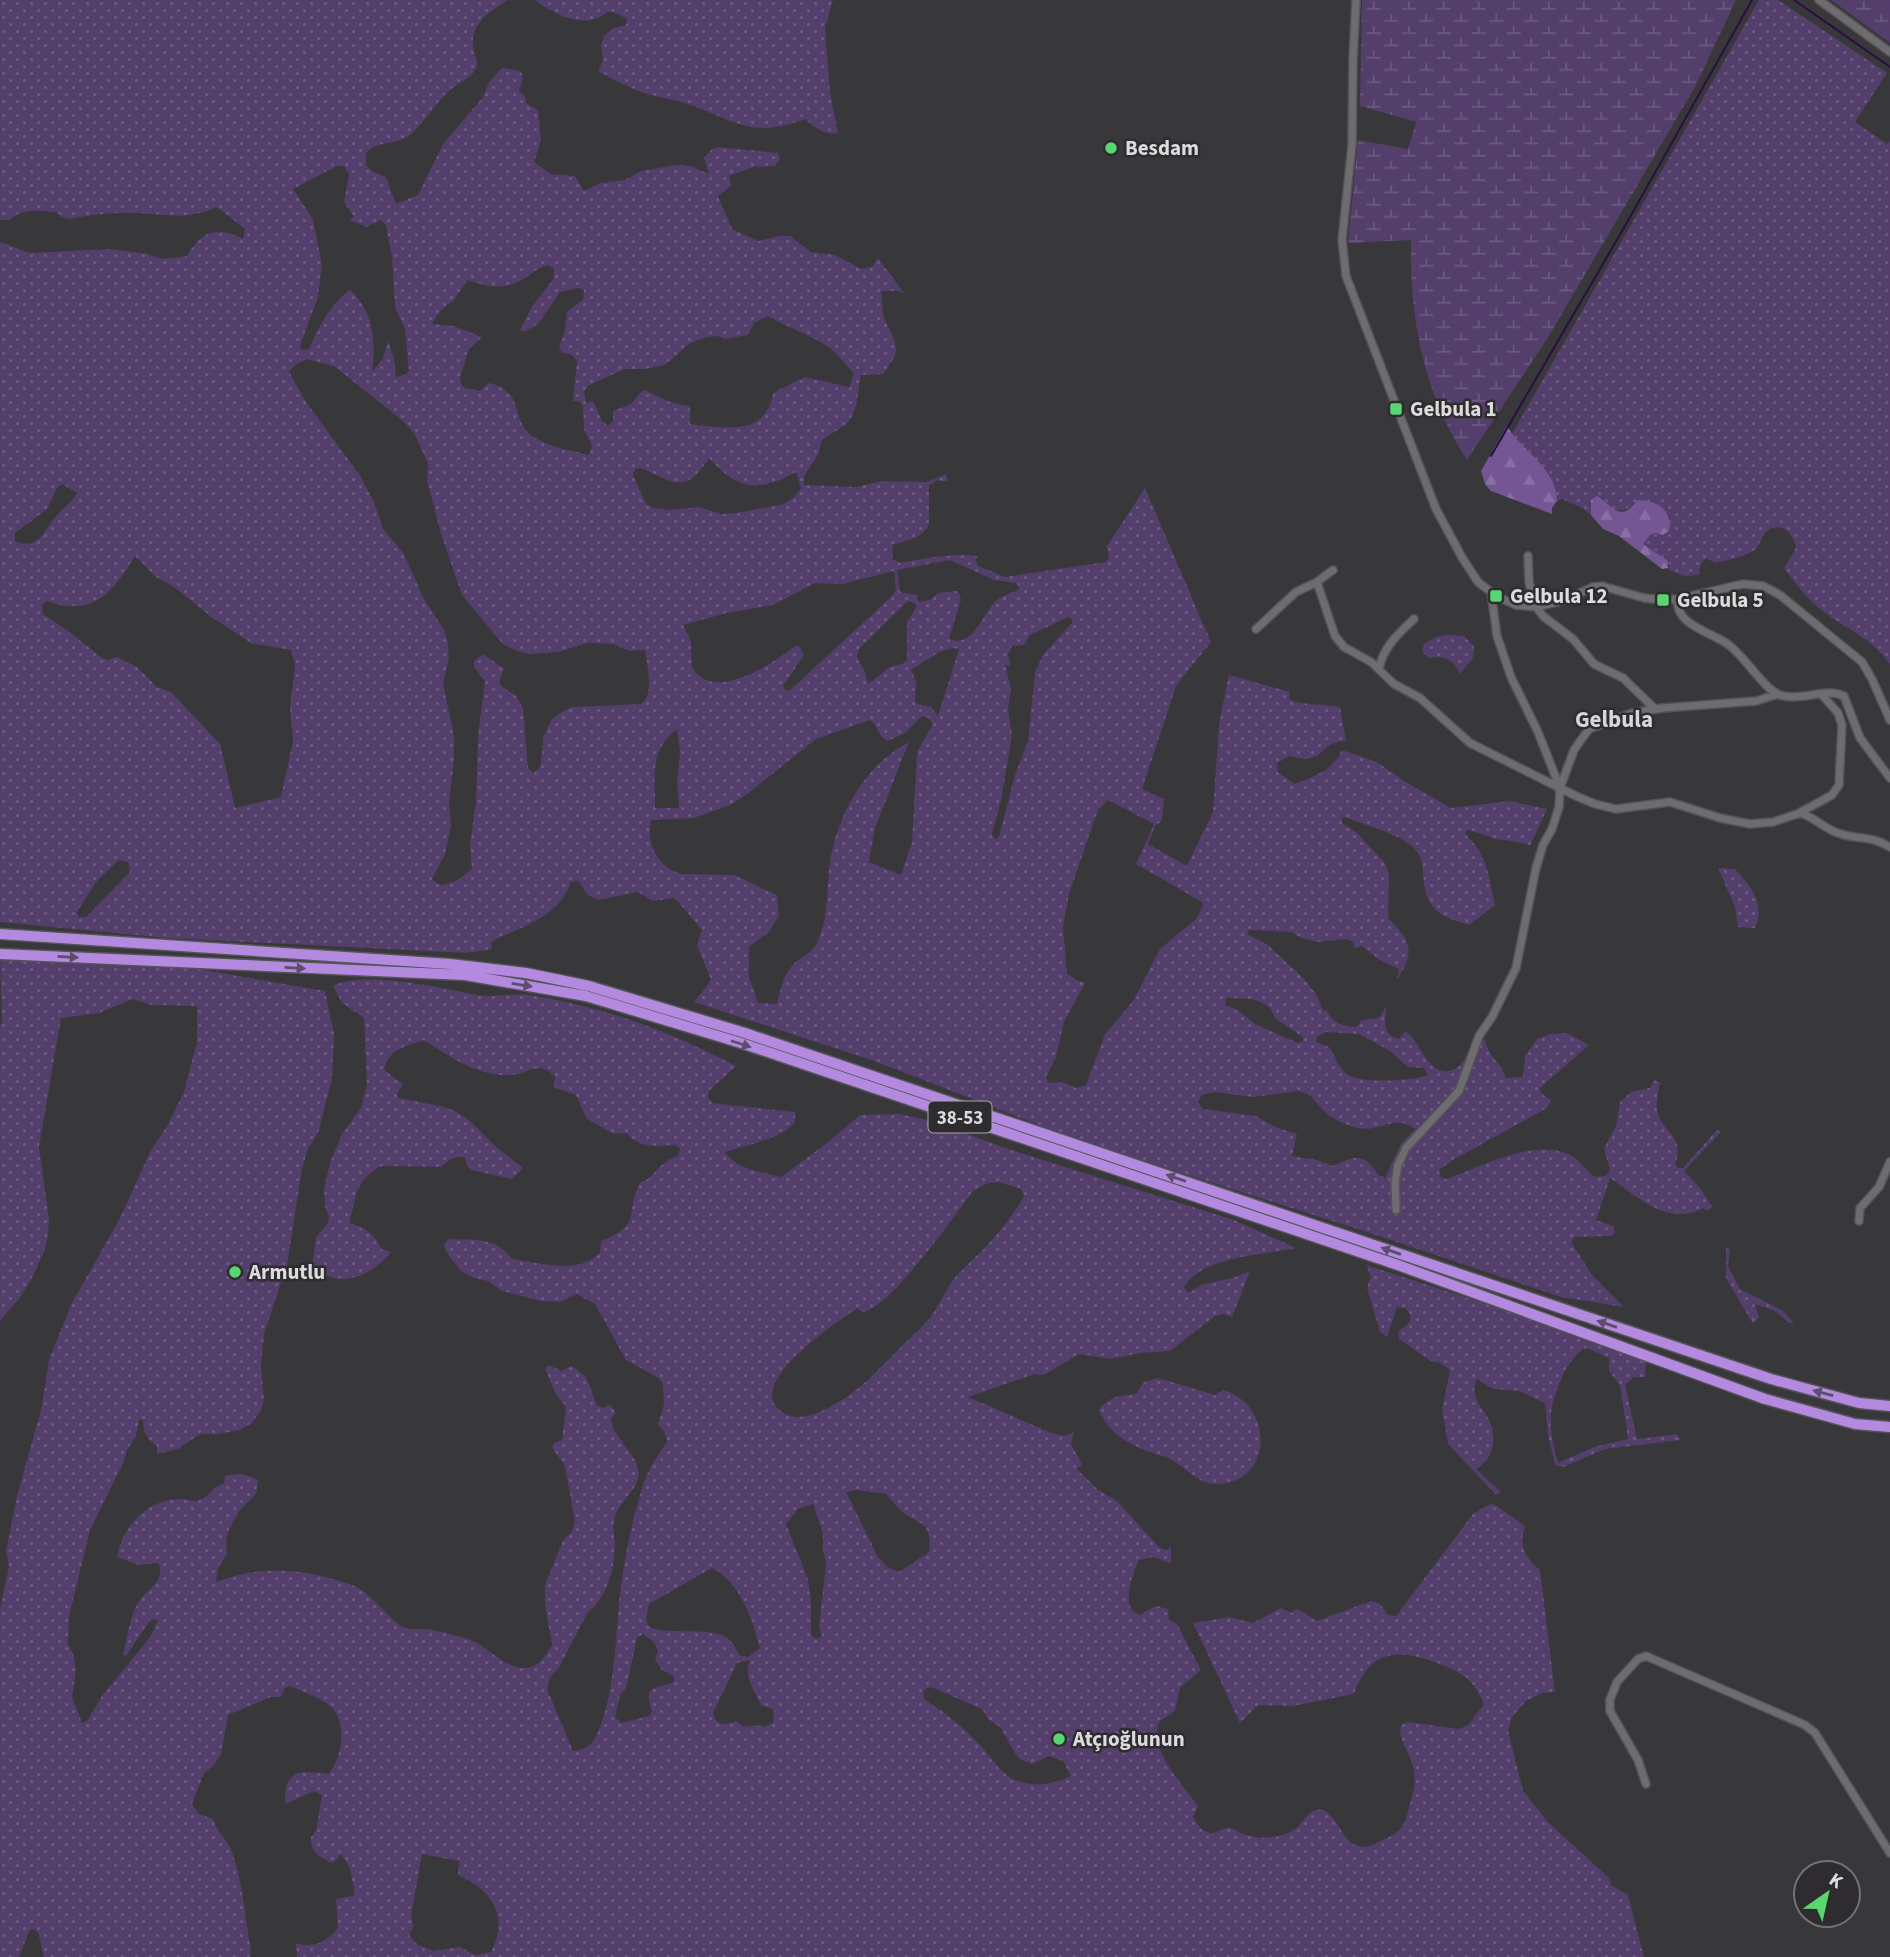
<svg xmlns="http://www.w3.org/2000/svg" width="1890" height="1957" font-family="'Source Sans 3',sans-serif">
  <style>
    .grass { fill: url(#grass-dots); fill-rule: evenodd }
    .forest { fill: url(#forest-firs) }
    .wetland { fill: url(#wetland-marsh) }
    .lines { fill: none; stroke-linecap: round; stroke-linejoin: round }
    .stream { stroke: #2c0d45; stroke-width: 2 }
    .minor-casing { stroke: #545356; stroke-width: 10 }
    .highway-casing { stroke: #545356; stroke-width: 13 }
    .minor { stroke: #6e6c70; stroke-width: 7 }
    .highway { stroke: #b48ae0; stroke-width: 10 }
    .oneway { fill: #5d4d6d }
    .poi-dot { fill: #5ad56f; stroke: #2e2c2f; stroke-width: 2.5 }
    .labels { text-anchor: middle; stroke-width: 5; stroke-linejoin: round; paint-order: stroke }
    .shield { fill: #2e2c2f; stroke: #a8a6a9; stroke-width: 2 }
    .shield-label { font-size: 19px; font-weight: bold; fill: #dcdbdd }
    .poi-label { font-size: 21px; font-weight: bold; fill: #dcdbdd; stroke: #2e2c2f; text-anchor: start }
    .neighbourhood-label { font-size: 23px; font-weight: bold; fill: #d7d6da; stroke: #2e2c2f }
  </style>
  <defs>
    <pattern id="grass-dots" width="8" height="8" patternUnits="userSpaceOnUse" patternTransform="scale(1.75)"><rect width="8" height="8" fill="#543e6b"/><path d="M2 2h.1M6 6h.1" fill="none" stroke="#6c5980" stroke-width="1.8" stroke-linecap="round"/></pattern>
    <pattern id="forest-firs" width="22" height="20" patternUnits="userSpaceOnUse" patternTransform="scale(1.75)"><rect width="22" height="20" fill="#755694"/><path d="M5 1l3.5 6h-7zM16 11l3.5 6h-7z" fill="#886ea3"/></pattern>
    <pattern id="wetland-marsh" width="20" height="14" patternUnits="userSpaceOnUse" patternTransform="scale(1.75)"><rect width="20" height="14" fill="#543e6b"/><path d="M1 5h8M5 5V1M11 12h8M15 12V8" fill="none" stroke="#6c5980"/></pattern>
  </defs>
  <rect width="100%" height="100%" fill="#38373a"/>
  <path class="grass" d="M0,0H508C487,13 466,26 475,55C477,61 479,64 475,70C470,79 458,83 450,90C436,102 419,131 405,138C391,145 377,141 366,153V165L372,171L386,177L396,204L418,195L443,144L483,97L489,82L502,68L517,70L522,73L523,79L519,91L525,96L526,103L538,110L541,140L534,162L550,174L575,176L584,191L600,183L625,180L641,171L676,165L691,166L709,174L704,158L711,150L717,147L778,153L780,159L775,166L754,167L729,176L731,186L718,196L732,229L758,241L780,236H790L811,252L835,255L861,269L872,267L878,258L904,293L897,291H881L883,315L895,342L896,350L894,358L883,374L861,375L856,406L851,418L845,425L822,440L818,455L804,476V485L856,487L882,481L927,482L946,474L948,482L938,480L929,485V524C922,539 907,540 893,545L892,559L900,563C926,558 951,553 977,556L976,561L978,566L1005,577L1106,562L1109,558L1107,546L1145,488L1211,642L1176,686L1142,789L1164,799L1162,821L1156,825L1148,844L1187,866L1213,812L1219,724L1229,675L1290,692L1289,699C1296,705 1327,704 1340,707L1346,741C1319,741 1325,767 1290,756L1277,763L1278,772L1295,784C1314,776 1333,771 1342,750L1377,762L1404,781L1451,808L1510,801L1547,809L1530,846L1524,843L1496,839L1469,830L1466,831V835C1488,855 1489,878 1495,905L1469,925C1437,916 1425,908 1423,874C1422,863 1422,857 1415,849C1401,834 1364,825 1345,817L1342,818V823L1356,832L1385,863L1389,873L1388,918C1411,941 1416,952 1397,979L1399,969L1378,959L1362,946L1355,948L1353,942L1347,939L1318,942L1301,938L1291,932L1249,930L1247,934L1268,945L1304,979L1316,994L1324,1012L1326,1009C1332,1022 1342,1027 1356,1027L1362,1020L1379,1018L1387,1005C1385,1020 1381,1034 1399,1039L1405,1031C1421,1041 1427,1074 1448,1071C1464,1069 1468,1051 1474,1037L1485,1041C1490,1058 1504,1067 1506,1078L1523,1077L1525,1056L1537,1039L1551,1034L1567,1033L1589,1045L1540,1088L1541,1093L1551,1100L1547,1108L1451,1161L1439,1170L1441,1178L1447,1179C1480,1167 1536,1137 1570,1155C1580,1160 1585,1170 1595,1177L1605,1176L1610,1171L1604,1148L1616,1126L1620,1102L1631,1092L1650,1088L1654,1080L1661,1083L1659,1086C1658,1095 1655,1105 1658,1114C1663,1132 1686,1138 1675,1164L1678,1168H1683L1717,1130L1721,1132L1684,1171L1699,1187L1712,1206L1708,1211L1703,1208C1668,1227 1638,1197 1610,1178L1596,1220L1613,1226L1615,1233L1611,1236L1575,1237L1571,1242L1592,1275L1624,1307L1561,1297L1376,1235L1070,1137L877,1062L694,1002L711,980L697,945L702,930L675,898L653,901L638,892L598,900L588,895L578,881L571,882C560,916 522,927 492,941L491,944L492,949L467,953L168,938L0,922V242L30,253L111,249L147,254L162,259L187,256C201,232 216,225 243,239L245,229L217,207C184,221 169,214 136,213C113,212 91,215 69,219L62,217L56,212C40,211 22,207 10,220H0ZM337,166H344L349,174L344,202L354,217L349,220L367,227L380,220L386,225L392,257L395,307L405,329L409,371L405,375L396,377L394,358L388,341L383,358L372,372C376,341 374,312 350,290C329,305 320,325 309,349L302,350L300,346L318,297L322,265L313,219L293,189ZM548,265L554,269V278L532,307L520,330L524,332L538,324L560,292L578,288L584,290L583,300L567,311L565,330L559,347L562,352L572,355L577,361L573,401H579L583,406L584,429L592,446L589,455C571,450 546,447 531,435C509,417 526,392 489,383L480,391L465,388L461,384L460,377L469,349L482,337L454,326L432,324L440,311L455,299L467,280C492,288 505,291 528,276C534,271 540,267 548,265ZM768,316C787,327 809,334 827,346C837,353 845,364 854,374L849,387L805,377L773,393C766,437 724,428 690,424V406C674,405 660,398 645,390L641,392L631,404L613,411V421L608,426L602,421L593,401L586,403L584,391L589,385L625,369H644L665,365L689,344L706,337L718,336L725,339L748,335L754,323ZM306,359L334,366L403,421L414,433L428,463L427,480L441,534L462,595L503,644L517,651L531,654L558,652L587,643L613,644L630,651L645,650C647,666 655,694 641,704L572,707L558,714L551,721L544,735L540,768L533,773L528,768L523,708L516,696L501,686L499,682L504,669L483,654L474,661V667L485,681L478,736L476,801L470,846L472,869L458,880L443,885L438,884L432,879L445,854L451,825L449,802L454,759V737L443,683L449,659L448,642L444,630L424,599L403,552L383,529L374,502L361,477L306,402L289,372L295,365ZM709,458C737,490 758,493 796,472L801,488L794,497L784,504L736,513L721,514L698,507L670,510L654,508L646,504L633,475L635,469L641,468C676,483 685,495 709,458ZM62,484L77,493C72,502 65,507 58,514C45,528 39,552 15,541V533L47,509L57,488ZM135,556L156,577L174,587L210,616L251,643L291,650L295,665L290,707L293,741L281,797L235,808L220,744L171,692L157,687L137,667L117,657L108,660L102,658L67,630L43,614L42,605L47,601C54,603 61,606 69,606C103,609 119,581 135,556ZM950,560L994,580L1016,583L1019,587L1018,590C1011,593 1003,595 997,600C983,612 974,649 949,639L961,600L959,593L956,591L938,593L930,600L919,602L917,598L918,595L900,592L897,570ZM894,571L896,590L892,596L789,691L785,690L783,686L804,655L799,646H795C772,664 713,704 692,667L691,641L683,625L727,613L773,605L815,583L842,584ZM908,601L913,602L917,606L907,622V660L902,664L890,667L868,684L865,672L857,657L859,649ZM1068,617L1072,619V623L1043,655L1035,672L1028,741L1015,775L999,837L995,839L992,834L1001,800L1012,735L1008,709L1011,688L1005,665L1011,666L1008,654L1012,646L1024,645L1030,635ZM953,648L959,649L938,716L931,707L915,703L916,681L911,670L939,652ZM922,716L927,717L933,724L917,752L912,842L901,875L869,862L875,828L909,742C863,766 835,819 829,869C827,895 828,919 817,943C813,952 804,955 797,961C784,971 781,989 777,1004L758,1003L749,977V947L769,932L779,915L777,895L734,875L681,874C657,866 646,844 651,820L694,818L730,805L746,795L816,739L870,720C879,726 877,736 888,741L905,733ZM677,729L680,753L677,779L679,808H655C656,775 648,752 677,729ZM1108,800L1154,824L1136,864L1202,902L1203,906L1196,919L1160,949L1133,1001L1105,1034L1086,1085L1076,1088L1062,1082L1049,1083L1046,1077L1056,1057L1064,1022L1085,983L1076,980L1067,973L1063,927L1069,894L1095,818L1099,809ZM119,860L128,862L130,872L86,917H79L77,912L96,882ZM1226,998L1252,999L1261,1002L1270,1008L1276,1019L1303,1037V1041L1298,1043L1255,1024L1238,1010L1225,1005ZM1326,1032L1359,1034L1390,1051L1408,1067L1424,1068L1428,1075C1414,1081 1359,1084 1347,1074C1337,1067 1336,1056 1329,1047L1316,1042L1317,1037ZM1298,1091C1313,1094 1314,1101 1323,1110C1332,1119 1345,1125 1357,1128C1379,1133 1395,1113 1415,1129L1401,1144L1384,1180V1176H1379C1362,1151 1357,1156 1333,1166L1317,1160L1292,1156L1297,1134L1275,1127L1256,1116L1203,1109L1198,1102L1202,1095L1215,1092L1253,1097Z
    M535,0H833L825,28L830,92L838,133C826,136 814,127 805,119C750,140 735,120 685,103C673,99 660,98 648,94C631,89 614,79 598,72L603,60L601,46L604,36L613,28L626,25L627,19L611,11C604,13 602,17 595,19C575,25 551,12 535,0Z
    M1759,0H1778L1887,73L1855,122L1887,144L1890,141V664C1869,636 1851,632 1825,613C1808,600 1796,585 1784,568L1796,548C1794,533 1779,519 1765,533C1762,537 1760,544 1757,548C1747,557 1727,560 1715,563L1706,558L1701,564L1699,575L1684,576L1667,569L1670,565L1643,544L1650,535L1655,533L1663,535L1667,533L1670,518C1663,504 1652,502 1637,500C1626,515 1610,514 1602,497L1591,500V515L1582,508L1562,499L1557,501C1555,471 1529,456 1512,434Z
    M1447,635L1464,636L1474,646L1473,658L1460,674C1455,660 1444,655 1429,658L1422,651L1424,644L1435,637Z
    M1718,868L1735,869C1751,887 1766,904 1755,928L1738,927L1735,907Z
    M0,956L198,969L325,991L334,1034L332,1079L318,1133L308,1148L302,1169L287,1265L264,1334L261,1367L264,1400L261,1410L252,1423L240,1430L218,1434H200L178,1449L157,1454V1446C146,1439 143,1432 143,1419L139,1420L136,1436L127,1450L124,1461L90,1530L69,1616L68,1644L73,1654L76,1670L72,1697L82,1723L87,1721L102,1696L151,1636L158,1620L151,1619L126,1656L123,1655C127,1639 129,1619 137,1605C145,1589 167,1583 158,1563L139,1565L117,1557C122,1526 148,1499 181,1499C188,1499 194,1503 202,1499C211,1495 213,1486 224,1483L225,1476C236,1473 247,1474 258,1480L256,1494L239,1511L229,1530L226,1539L227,1554L218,1568L216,1582C261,1564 306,1569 352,1585C369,1591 385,1615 401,1626C411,1632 421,1627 432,1630C444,1632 457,1636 468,1639C488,1646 503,1668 525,1668C539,1668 546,1655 552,1645L545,1605V1585L563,1540L572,1532L575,1522L565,1466L552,1448L554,1443L562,1440L566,1407L556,1394L545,1369L549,1365L561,1371L572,1366L586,1377L597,1405L603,1408L610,1405L616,1413L611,1418C609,1432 635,1452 638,1469C642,1488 620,1500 615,1517C612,1526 614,1534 615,1544C615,1567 607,1598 588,1612L559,1667L550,1678L547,1689L573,1751C583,1750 591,1746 595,1738C612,1707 615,1651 618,1617C620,1579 633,1509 647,1475C652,1463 660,1453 667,1442L664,1431L658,1425L664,1404L663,1384L659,1378L626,1360L595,1304L577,1294L560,1302L541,1301L502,1291L488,1281L474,1278L462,1272L446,1252L444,1245L449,1239C474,1240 496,1237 512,1259C537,1262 581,1276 600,1252L601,1241C647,1223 622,1212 641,1182C654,1179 658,1162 678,1156L680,1149L675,1145C655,1146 641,1149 626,1133L614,1134L587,1119L576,1095L553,1087L555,1077C539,1059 529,1074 510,1075C478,1077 449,1056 424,1040C406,1047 388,1048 384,1070L403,1084L397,1094L398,1098L441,1106L455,1111L470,1121L496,1147L523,1168L512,1179L471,1170L467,1165L465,1157C455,1156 448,1160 442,1167L382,1166L377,1168L363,1180L357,1191L349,1223C365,1227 375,1234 381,1249L391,1252C370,1277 340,1290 312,1267L316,1237L328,1223L329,1216L325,1206L324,1189L330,1163L342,1134L361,1108L367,1085L364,1018L342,1003L333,986C364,970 441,988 476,995C494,998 511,993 529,995C602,1006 672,1032 736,1066L709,1091L708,1097L712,1103L795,1112V1122C780,1140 746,1145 725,1152C737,1170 762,1172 781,1177L827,1143L860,1115L899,1114L932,1121L1005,1148L1234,1220L1296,1248C1263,1255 1201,1257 1184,1287L1188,1293L1204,1284L1233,1278L1250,1271L1232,1317L1224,1314L1215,1316L1170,1351L1140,1353L1111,1359L1079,1354L1044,1375L1035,1374L968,1397L1049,1432L1064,1436L1074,1432L1071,1444L1082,1464L1077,1469L1098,1490L1117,1501L1160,1548L1166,1550L1171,1547V1563L1153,1557L1139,1560C1133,1574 1119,1608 1139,1615L1156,1606L1168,1609L1169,1620L1177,1624L1201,1670L1180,1688L1175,1711L1160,1721C1146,1747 1183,1785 1198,1806L1193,1817C1196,1824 1204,1834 1213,1833C1218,1832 1222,1828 1228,1828C1234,1828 1238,1832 1243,1834C1260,1840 1280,1839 1295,1829C1305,1822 1309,1805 1325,1811C1341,1818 1345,1861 1378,1842C1386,1838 1395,1835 1401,1828C1406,1822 1407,1815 1409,1808C1413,1793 1417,1781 1413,1766C1410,1752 1397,1739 1401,1725L1408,1722L1459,1729L1468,1725L1484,1704C1473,1678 1462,1673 1437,1663C1397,1648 1370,1650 1354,1694L1293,1706L1258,1705L1240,1723L1193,1623L1229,1617L1253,1623L1281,1608L1291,1613L1297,1609L1317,1621L1371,1601L1380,1604L1388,1615L1396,1616L1473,1514L1492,1503L1525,1526C1519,1544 1524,1558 1540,1570L1555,1692L1542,1693L1526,1701L1512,1717L1508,1730L1523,1791L1549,1823L1609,1878L1611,1885L1628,1895L1644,1957H297L296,1943C313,1949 327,1942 338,1928L336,1899L355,1895L350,1868L341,1854L333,1863C321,1859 309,1851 311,1837L316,1831L322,1795L314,1791L285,1804C284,1768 299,1771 329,1774C343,1755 349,1717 326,1703C315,1696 301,1691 290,1686L285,1688L281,1697H271L228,1715L221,1754L213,1766L204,1773L192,1804L199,1814L213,1819C217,1833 228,1840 232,1852C243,1883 245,1918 251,1950L250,1957H44L38,1932L32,1929L29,1931L19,1957H0V1609L9,1567L6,1551L17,1496L41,1410L49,1360L72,1303L120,1218L150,1152L167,1126L184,1092L197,1042V1006L151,1005L133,999L99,1013L61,1018L39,1147L49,1219L48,1236L44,1252L33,1276L19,1299L0,1321V1024L2,1023ZM998,1182L1021,1189L1024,1196C1005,1229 986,1247 959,1273C947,1286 940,1304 930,1318C921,1329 909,1338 900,1348C880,1368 860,1391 835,1404C821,1412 801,1422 785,1414C737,1387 837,1323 857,1308L862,1312C888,1311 955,1215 973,1191L988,1183ZM856,1490L886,1494C891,1498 893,1503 898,1508C914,1525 933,1517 929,1552L899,1572L889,1568L878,1557L846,1492ZM813,1504L823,1533V1549L826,1565L819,1627L822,1635L818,1639L811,1635V1602L808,1579L786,1524L798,1509ZM712,1568C741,1583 752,1619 760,1648L748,1657L740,1656C736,1649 733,1642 727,1638C710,1625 656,1637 648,1625C644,1619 648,1610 649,1604ZM643,1634L654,1642L658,1651L655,1659L661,1669L674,1677V1682C657,1690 642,1682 652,1711L649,1716L621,1723L615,1717L620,1695L626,1688L637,1638ZM750,1660C743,1676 754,1690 761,1705L774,1710L773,1723L763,1727L756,1725L744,1727L736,1721C726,1725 716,1727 713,1713L737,1663ZM931,1687L982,1709L988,1719L1001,1728L1016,1755L1021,1760L1033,1764L1049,1756L1063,1761L1071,1776C1051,1786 1023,1789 1004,1773C995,1765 988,1753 979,1744C964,1728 944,1711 925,1700L923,1694L925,1689ZM422,1854L459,1861L458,1875C491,1889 510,1916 491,1952L475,1955L460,1947L434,1951L418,1945L409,1935L414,1926L411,1916Z
    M1726,1248L1730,1249L1728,1266L1740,1289L1782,1310L1794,1323H1789L1775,1311L1755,1304L1759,1317L1753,1324L1726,1278Z
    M1366,1265L1637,1353L1646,1362L1645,1377H1634L1625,1385L1637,1439L1677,1434L1681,1440L1605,1449L1563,1467L1555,1465L1548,1435L1545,1403L1519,1391L1493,1389L1477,1379C1468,1400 1485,1407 1491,1425C1497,1442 1491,1461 1476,1469L1501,1492L1496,1495L1448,1444L1442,1410L1450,1370L1440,1363L1431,1361L1399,1339L1398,1332C1407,1325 1417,1319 1405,1308L1397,1307L1387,1337L1380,1332L1367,1288L1371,1276ZM1587,1348L1609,1358V1371L1620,1385L1628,1439L1594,1447L1558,1463C1553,1447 1550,1430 1551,1414C1553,1395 1568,1353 1587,1348Z
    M1158,1378L1215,1395L1223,1390C1275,1404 1274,1486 1214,1484C1195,1483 1180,1460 1162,1456C1137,1449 1109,1436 1099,1410C1108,1396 1121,1396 1136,1394L1144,1382Z"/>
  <path class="forest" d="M1507,426C1522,452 1557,468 1557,501L1552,508V514L1491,491L1485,484L1481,471Z
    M1597,496C1610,502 1619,526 1637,500C1656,500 1674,510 1669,531L1663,535L1655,533L1650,535L1643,544L1668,561V568L1662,569L1619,536L1603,529L1591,515V500Z"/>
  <path class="wetland" d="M1362,0H1736L1695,87L1547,339L1467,460C1424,394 1409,318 1411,240L1348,243L1358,140L1408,149L1416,122L1360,106Z
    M1831,0H1890V43Z"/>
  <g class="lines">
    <path class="stream" d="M1794,0L1890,67
      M1491,456L1625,226L1752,0"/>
    <defs>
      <path id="minor" d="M1356,0L1353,60L1352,145L1342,240L1346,276L1436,509L1463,559L1478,582L1496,596L1516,605L1536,607L1562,601L1593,587L1602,586L1644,598L1663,600L1678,599L1743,584L1763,586L1780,595L1862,662L1872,679L1890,720
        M1819,0L1890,52
        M1528,556L1529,582L1536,607L1543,616L1573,639L1594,664L1623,678L1655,709
        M1317,582L1335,636L1344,647L1371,662L1394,684L1420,698L1470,743L1576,796L1595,804L1616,809L1670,802L1720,818L1750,824L1773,822L1800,813C1815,817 1825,830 1841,834C1860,840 1869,835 1890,847
        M1491,592L1497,636L1511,677L1538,732L1560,788
        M1678,599C1674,624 1710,632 1726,643C1743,653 1763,689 1780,695C1801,702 1826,687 1844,696L1860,738L1890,778
        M1256,629L1296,592L1317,582L1333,570
        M1379,669C1383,647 1399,633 1414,619
        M1801,812L1832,795L1839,785L1842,725L1838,713L1822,695
        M1396,1210L1395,1182L1398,1165L1406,1148L1459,1091L1479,1036L1492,1017L1516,968L1536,868L1543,845L1552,829L1559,807L1560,788L1574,750L1581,740L1589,729L1632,713L1663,708L1756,701L1778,694
        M1859,1221L1860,1208L1879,1187L1890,1162
        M1646,1784L1638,1760L1610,1711V1700L1617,1682L1638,1659L1646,1656L1805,1725L1815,1733L1890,1853"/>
      <path id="highway" d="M0,934L450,964L526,973L589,986L745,1033L1771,1379L1859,1403L1890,1406
        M0,954L465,975L586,996L741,1043L1395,1264L1765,1399L1855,1424L1890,1427"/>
    </defs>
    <use href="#minor" class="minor-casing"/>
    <use href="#highway" class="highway-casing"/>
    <use href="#minor" class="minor"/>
    <use href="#highway" class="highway"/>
  </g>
  <defs><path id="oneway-solid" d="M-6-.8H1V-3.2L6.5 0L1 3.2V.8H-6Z" transform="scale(1.75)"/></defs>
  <g class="oneway">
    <use href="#oneway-solid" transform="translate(68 957) rotate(3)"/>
    <use href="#oneway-solid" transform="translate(295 968) rotate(3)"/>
    <use href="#oneway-solid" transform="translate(522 985) rotate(9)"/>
    <use href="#oneway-solid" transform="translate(741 1044) rotate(18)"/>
    <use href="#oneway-solid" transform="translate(1176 1178) rotate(-161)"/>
    <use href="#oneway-solid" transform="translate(1391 1251) rotate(-161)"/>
    <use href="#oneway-solid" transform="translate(1607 1324) rotate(-161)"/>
    <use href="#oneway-solid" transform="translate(1823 1393) rotate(-165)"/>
  </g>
  <g class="poi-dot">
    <circle cx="1111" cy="148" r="7"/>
    <rect x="1389" y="402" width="14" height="14" rx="3.5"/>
    <rect x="1489" y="589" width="14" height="14" rx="3.5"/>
    <rect x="1656" y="593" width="14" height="14" rx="3.5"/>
    <circle cx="235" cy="1272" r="7"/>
    <circle cx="1059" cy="1739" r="7"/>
  </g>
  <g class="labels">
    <rect class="shield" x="928.5" y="1101.5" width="63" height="31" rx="5"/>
    <g class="shield-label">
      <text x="960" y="1124">38-53</text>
    </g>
    <g class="poi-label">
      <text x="1125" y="155">Besdam</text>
      <text x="1410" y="416">Gelbula 1</text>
      <text x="1510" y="603">Gelbula 12</text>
      <text x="1677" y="607">Gelbula 5</text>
      <text x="249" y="1279">Armutlu</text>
      <text x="1073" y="1746">Atçıoğlunun</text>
    </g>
    <g class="neighbourhood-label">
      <text x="1614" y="727">Gelbula</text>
    </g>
  </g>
  <g transform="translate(1827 1894) rotate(34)"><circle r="33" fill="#2e2c2f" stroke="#747275" stroke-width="2"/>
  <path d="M0-5L12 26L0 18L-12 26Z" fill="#5ad56f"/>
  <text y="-10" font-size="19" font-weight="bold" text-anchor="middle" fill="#dcdbdd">K</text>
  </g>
</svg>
